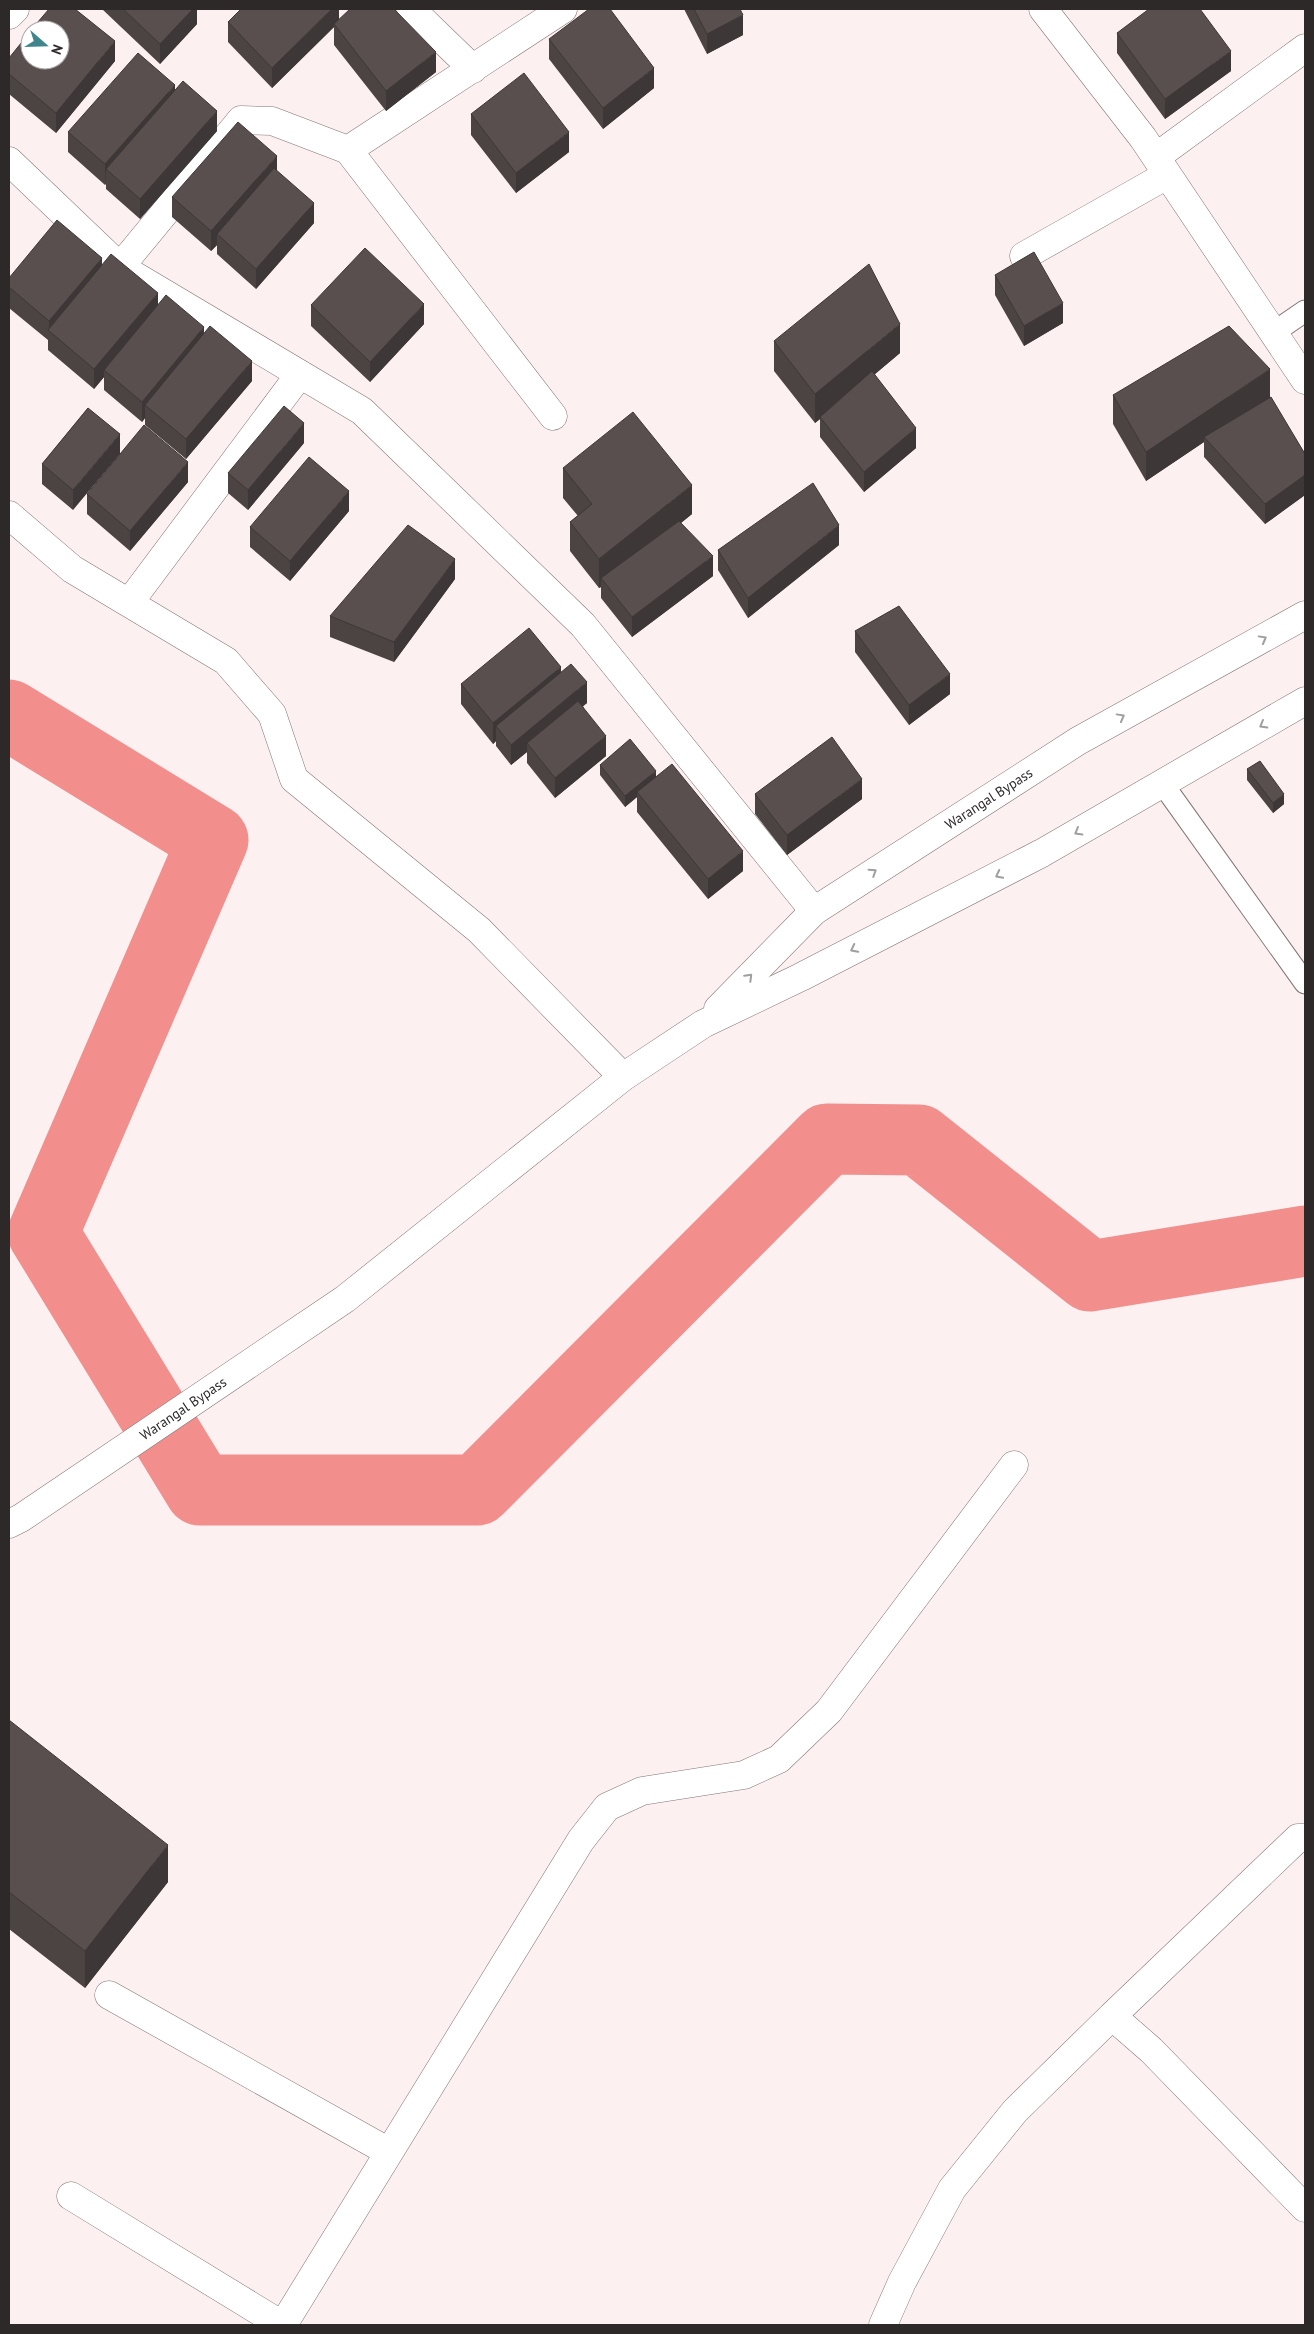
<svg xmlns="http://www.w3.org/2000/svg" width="1314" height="2334" font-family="'PT Sans',sans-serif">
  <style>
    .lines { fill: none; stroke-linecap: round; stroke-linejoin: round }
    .river { stroke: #f28e8c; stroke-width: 71 }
    .lane-casing { stroke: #817676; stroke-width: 23 }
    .street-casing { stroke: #817676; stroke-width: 29 }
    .secondary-casing { stroke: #817676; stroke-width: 29 }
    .lane { stroke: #fff; stroke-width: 21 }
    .street { stroke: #fff; stroke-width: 28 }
    .secondary { stroke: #fff; stroke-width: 28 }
    .wall { fill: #4c4443 }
    .shaded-wall { fill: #3e3737 }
    .building { fill: #584f4e; stroke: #3e3737 }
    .oneway { stroke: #a09f9f }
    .labels { text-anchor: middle; stroke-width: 5; stroke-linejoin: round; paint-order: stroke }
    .street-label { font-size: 14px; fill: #2d2929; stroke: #fff }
  </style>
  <rect width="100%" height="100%" fill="#fdf0f0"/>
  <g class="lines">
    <path class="river" d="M9,715L213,840L43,1233L200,1490H477L827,1139L919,1140L1090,1276L1305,1241"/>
    <defs>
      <path id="lane" d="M1273,333L1305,311
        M1162,783L1305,983"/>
      <path id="street" d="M411,9L473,69
        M1043,9L1143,138L1305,380
        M9,15L15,9
        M348,150L553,416
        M1156,157L1305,48
        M9,161L120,267L362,411L583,625L814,911
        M1024,256L1167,175
        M120,267L241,120L272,121L348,150L563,9
        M9,515L72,569L226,661L272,714L294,779L479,930L623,1077
        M129,603L300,374
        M109,1995L389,2152
        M1112,2016L1298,1838H1305
        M71,2196L282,2325
        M283,2325L581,1840L607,1807L642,1791L744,1775L779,1759L829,1711L1014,1465
        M883,2325L902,2282L952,2189L1015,2111L1112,2016L1151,2050L1305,2208"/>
      <g id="secondary">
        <path id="s1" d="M718,1009L814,911L1078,741L1305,615"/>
        <path id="s2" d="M9,1524L21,1518L345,1299L623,1077L703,1024L801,977L1042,853L1305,701"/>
      </g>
    </defs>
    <use href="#lane" class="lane-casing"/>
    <use href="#street" class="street-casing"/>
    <use href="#secondary" class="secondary-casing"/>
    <use href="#lane" class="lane"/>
    <use href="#street" class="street"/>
    <use href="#secondary" class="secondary"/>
  </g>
  <path class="wall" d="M102,9H197V24L160,64Z
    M339,9V20L436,72L386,111L334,45V27L272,88L228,42V22Z
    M684,9H740L743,35L707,54Z
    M1117,33L1231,71L1165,119L1117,53Z
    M549,39L654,88L603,129L549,59Z
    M9,58L115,61L56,133L9,94Z
    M175,90L217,131L140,219L106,189V184L105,185L68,152V132Z
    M471,114L569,152L516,193L471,135Z
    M277,171L314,223L256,289L217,254V245L211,251L172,217V197Z
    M102,265L158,305L204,333L252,381L186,459L145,425V418L142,422L104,390V377L94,389L48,350V340L9,308V278Z
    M995,275L1063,323L1024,346L995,295Z
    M311,305L424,324L370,382L311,326Z
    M774,341L900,353L874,375L916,448L864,492L820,437V419L815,423L774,371Z
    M1113,395L1270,397L1305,454V495L1265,524L1204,457V442L1146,481L1113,424Z
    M88,408L73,510L42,484V464Z
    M304,443L248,510L228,493V473Z
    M563,468L692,514L681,523L713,576L632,637L601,598V587L599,588L570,551V522L578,516L563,498Z
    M188,482L130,551L87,514V494Z
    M349,511L290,581L250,547V527Z
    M839,545L748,618L718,570V550Z
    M455,579L394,662L330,637V616Z
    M855,631L950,694L909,725L855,652Z
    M561,672L587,703L583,706L606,756L555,798L527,763V752L511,765L496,746V741L493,744L461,704V684Z
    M600,765L656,777L743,871L708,899L637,812V797L625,807L600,775Z
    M1247,769L1284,804L1273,813L1247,780Z
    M755,794L862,799L787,855L755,814Z
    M9,1720L168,1882L85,1988L9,1929Z"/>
  <path class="shaded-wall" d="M193,9H197V24L160,64V44Z
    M332,9H339V22L334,24V27L272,88V68Z
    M743,15V35L707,54V34Z
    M115,41V61L56,133V113Z
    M1231,51V71L1165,119V99Z
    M436,52V72L386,111V91Z
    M654,68V88L603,129V108Z
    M175,85V105L106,169L105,185V164Z
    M217,111V131L140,219V199Z
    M569,132V152L516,193V173Z
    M277,156V176L217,234V245L211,251V231Z
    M314,203V223L256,289V269Z
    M102,258V278L49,331V321Z
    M158,293V313L104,370V377L94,389V369Z
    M1063,303V323L1024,346V326Z
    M424,304V324L370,382V362Z
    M900,324V353L821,419L820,417V419L815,423V394Z
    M204,327V347L145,405V418L142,422V402Z
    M252,361V381L186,459V439Z
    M1270,369V398L1204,437V442L1146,481V452Z
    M304,423V443L248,510V490Z
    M916,428V448L864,492V472Z
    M120,434V454L73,510V490Z
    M188,462V482L130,551V531Z
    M1305,475V495L1265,524V504Z
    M692,485V514L605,584L601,578V587L599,588V559Z
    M349,491V511L290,581V561Z
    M839,525V545L748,618V598Z
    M713,556V576L632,637V617Z
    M455,559V579L394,662V642Z
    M561,667V687L496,726V741L493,744V723Z
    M950,674V694L909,725V705Z
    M587,682V703L532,748L527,743V752L511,765V745Z
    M606,736V756L555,798V778Z
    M656,771V781L637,792V797L625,807V796Z
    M862,779V799L787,855V835Z
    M1284,794V804L1273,813V803Z
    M743,851V871L708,899V879Z
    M168,1845V1882L85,1988V1951Z"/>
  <path class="building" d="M49,9H75L115,41L56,113L9,74V58L30,32V60H60V30H31Z
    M123,9H193L160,44Z
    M241,9H332L272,68L228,22Z
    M350,9H394L436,52L386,91L334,24Z
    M589,9H610L654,68L603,108L549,39Z
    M694,9H740L743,15L707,34Z
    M1149,9H1200L1231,51L1165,99L1117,33Z
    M138,53L175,85L105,164L68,132Z
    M524,73L569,132L516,173L471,114Z
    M183,81L217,111L140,199L106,169Z
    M238,122L277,156L211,231L172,197Z
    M274,168L314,203L256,269L217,234Z
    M57,220L102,258L49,321L9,287V278Z
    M365,248L424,304L370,362L311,305Z
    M1034,252L1063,303L1024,326L995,275Z
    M111,254L158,293L94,369L48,330Z
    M869,264L900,324L815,394L774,341Z
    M166,295L204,327L142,402L104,370Z
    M210,326L252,361L186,439L145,405Z
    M1229,326L1270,369L1146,452L1113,395Z
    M872,371L916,428L864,472L820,417Z
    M1271,397L1305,454V475L1265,504L1204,437Z
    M284,406L304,423L248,490L228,473Z
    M88,408L120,434L73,490L42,464Z
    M633,412L692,485L599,559L570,522L592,504L563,468Z
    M144,425L188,462L130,531L87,494Z
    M309,457L349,491L290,561L250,527Z
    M813,483L839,525L748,598L718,550Z
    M679,521L713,556L632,617L601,578Z
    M408,525L455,559L394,642L330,616Z
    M899,606L950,674L909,705L855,631Z
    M529,628L561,667L493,723L461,684Z
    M571,664L587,682L511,745L496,726Z
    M578,701L606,736L555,778L527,743Z
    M832,737L862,779L787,835L755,794Z
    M630,739L656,771L625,796L600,765Z
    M1260,761L1284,794L1273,803L1247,769Z
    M672,764L743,851L708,879L637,792Z
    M9,1720L168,1845L85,1951L9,1892Z"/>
  <defs><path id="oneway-chevron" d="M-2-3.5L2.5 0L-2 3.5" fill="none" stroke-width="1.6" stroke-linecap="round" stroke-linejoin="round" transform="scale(1.25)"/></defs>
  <g class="oneway">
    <use href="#oneway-chevron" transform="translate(1263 639) rotate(-29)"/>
    <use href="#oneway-chevron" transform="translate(1121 717) rotate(-29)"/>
    <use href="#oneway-chevron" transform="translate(1263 725) rotate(150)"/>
    <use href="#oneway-chevron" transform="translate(1078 832) rotate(150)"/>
    <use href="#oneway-chevron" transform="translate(873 872) rotate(-33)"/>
    <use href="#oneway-chevron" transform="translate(999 875) rotate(153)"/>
    <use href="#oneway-chevron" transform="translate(854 949) rotate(153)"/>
    <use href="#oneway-chevron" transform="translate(749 977) rotate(-45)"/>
  </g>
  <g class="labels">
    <g class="street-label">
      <text dy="5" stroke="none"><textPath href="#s1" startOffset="345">Warangal Bypass</textPath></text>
      <text dy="5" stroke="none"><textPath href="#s2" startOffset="209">Warangal Bypass</textPath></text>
    </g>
  </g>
  <rect width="1314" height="2334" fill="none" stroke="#2d2929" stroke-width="20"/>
  <g transform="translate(45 45) rotate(110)"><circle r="24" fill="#ffffff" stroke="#aba9a9"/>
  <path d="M0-4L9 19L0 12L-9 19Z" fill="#3e868b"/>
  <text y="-8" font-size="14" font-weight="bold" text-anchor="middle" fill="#2d2929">N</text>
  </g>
</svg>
